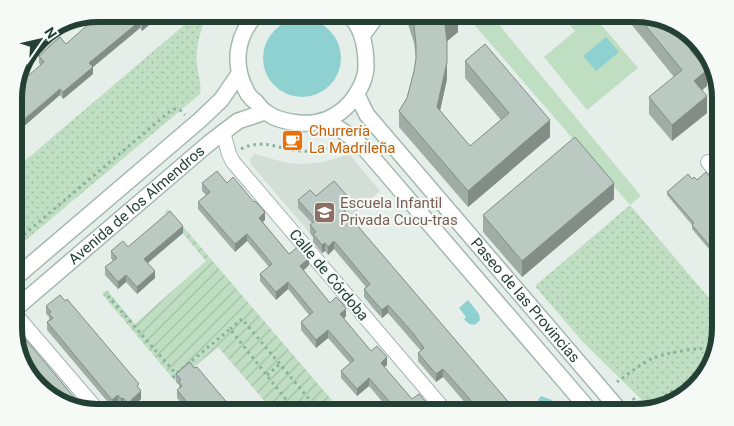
<svg xmlns="http://www.w3.org/2000/svg" width="734" height="426" font-family="Roboto,sans-serif">
  <style>
    .built { fill: #d3ded7 }
    .grass { fill: #bfdec2 }
    .park { fill: url(#park-dots) }
    .garden { fill: url(#garden-furrows) }
    .water { fill: #8fd1d1 }
    .lines { fill: none; stroke-linecap: round; stroke-linejoin: round }
    .street-casing { stroke: #a7b6af; stroke-width: 16 }
    .secondary-casing { stroke: #a3b9ae; stroke-width: 18 }
    .path { stroke: #86b19d; stroke-width: 3; stroke-dasharray: 2.5 4; stroke-linecap: butt }
    .street { stroke: #fff; stroke-width: 14 }
    .secondary { stroke: #fff; stroke-width: 15 }
    .wall { fill: #a0ada6 }
    .shaded-wall { fill: #828d87 }
    .building { fill: #bac9c1; stroke: #828d87 }
    .labels { text-anchor: middle; stroke-width: 4; stroke-linejoin: round; paint-order: stroke }
    .food-label { font-size: 15px; fill: #c56008; stroke: #f6faf7; text-anchor: start }
    .education-label { font-size: 15px; fill: #785e54; stroke: #f6faf7; text-anchor: start }
    .street-label { font-size: 15px; fill: #244034; stroke: #f6faf7 }
    .rim { fill: none; stroke: #244034; stroke-width: 6 }
  </style>
  <defs>
    <pattern id="park-dots" width="8" height="8" patternUnits="userSpaceOnUse" patternTransform="scale(1.25)"><rect width="8" height="8" fill="#bfdec2"/><path d="M2 2h.1M6 6h.1" fill="none" stroke="#a4c0a7" stroke-width="1.8" stroke-linecap="round"/></pattern>
    <pattern id="garden-furrows" width="10" height="10" patternUnits="userSpaceOnUse" patternTransform="scale(1.25)"><rect width="10" height="10" fill="#bfdec2"/><path d="M-1 1l2-2M0 10L10 0M9 11l2-2" fill="none" stroke="#a4c0a7"/></pattern>
  </defs>
  <rect width="100%" height="100%" fill="#e5eee9"/>
  <path class="built" d="M254,154H256L269,158L283,162L299,164L317,163L335,159L349,154L380,191L319,244L251,164L250,159Z"/>
  <path class="grass" d="M465,14H490L641,196L630,205Z
    M560,14H592L638,68L587,110L544,57L575,31Z"/>
  <path class="park" d="M197,14H203L206,17C200,32 195,50 197,65C198,75 202,84 200,94L14,250V170Z
    M630,205L720,311V333L709,370L678,401L651,409L582,341L535,286Z"/>
  <path class="garden" d="M168,209L342,412H274L218,347L176,382L102,294L107,290L135,324L206,261L165,212Z"/>
  <path class="water" d="M263 58a39 39 0 1 1 78 0a39 39 0 1 1-78 0Z
    M606,37L619,52L596,71L583,56Z
    M468,300L479,314L480,320L476,324C470,326 468,323 464,319L466,317L459,308Z
    M541,396L552,400L563,412H543L540,408L538,400Z"/>
  <g class="lines">
    <defs>
      <path id="street" d="M37,46L55,30
        M223,132L229,154L233,162L446,412
        M708,162L720,176
        M15,314L99,412"/>
      <g id="secondary">
        <path d="M257,14C238,33 233,59 243,84C245,87 246,91 248,94C250,97 253,100 256,102C259,106 262,110 267,113C277,120 287,122 299,123C318,125 337,118 350,103C358,93 366,79 366,66C366,47 363,27 348,14"/>
        <path d="M362,36L378,14"/>
        <path id="s1" d="M357,95L367,115L621,412"/>
        <path d="M324,121C341,128 353,138 366,150L591,412"/>
        <path d="M15,278L200,120L221,100L239,74"/>
        <path id="s2" d="M15,309L208,144L238,121L265,112"/>
      </g>
    </defs>
    <use href="#street" class="street-casing"/>
    <use href="#secondary" class="secondary-casing"/>
    <path class="path" d="M241,149C264,138 277,149 300,151C312,152 324,149 335,146
      M14,243L168,113L174,109L180,110L185,115
      M108,296L176,374
      M230,329L242,319L320,412
      M267,375L280,364
      M173,378L176,374L230,329L296,412
      M617,382C628,374 642,363 653,358C666,353 702,346 715,349
      M633,398L644,411
      M637,412L674,390L692,386"/>
    <use href="#street" class="street"/>
    <use href="#secondary" class="secondary"/>
  </g>
  <path class="wall" d="M162,14L142,31L140,28L93,67V74L63,99L60,95L39,63V56L66,44Z
    M407,14H457L458,32L447,41V79L440,111L470,146L501,120L465,78V61L550,137L468,207L399,127V111L407,98L414,71L416,59L414,43L407,21Z
    M623,14H636L701,48V57L698,59L707,86L702,90L707,113L672,141L649,114V97L674,77Z
    M692,179L720,189V203L717,205L718,210L720,212V258L716,253L714,255L692,229V225L667,195V192Z
    M202,183H227L265,220L263,222L289,254L309,265L303,270L330,303L346,316L344,319L371,351L387,365L384,367L412,399L429,412H391L369,386L357,396L341,378V371L350,363L328,338L316,348L301,330V322L309,315L288,289L276,300L260,281V274L269,267L247,241L235,252L198,209V202L206,195L202,191Z
    M316,196L348,205L343,209L517,412H473L443,377L436,382L418,361V353L421,351L388,313L382,318L373,308L364,297V289L366,287L334,249L328,255L325,251L322,253L313,242V237L310,233V225L312,223L298,208V200Z
    M614,199L522,277L483,232V215Z
    M183,233L148,263L155,278L137,294L126,282L118,289L105,275V267L113,261L111,258V251Z
    M46,306L139,388L141,399L128,411L123,405L121,407L118,402L112,407L47,330V322L49,321V317L46,314Z
    M194,368L235,412H189L177,398V390L179,389V385L176,382V374Z"/>
  <path class="shaded-wall" d="M154,14H162L142,31V24Z
    M458,15V32L445,43V26Z
    M140,21V28L93,67V74L63,99V92L89,63Z
    M697,44L701,48V57L690,66V50Z
    M447,62V79L437,124V107Z
    M707,70V86L694,97V81Z
    M60,89V95L14,135V128Z
    M707,96V113L672,141V125Z
    M550,120V137L468,207V191Z
    M614,183V199L522,277V261Z
    M348,197V205L339,212V204Z
    M720,199V203L715,207V203Z
    M265,212V220L259,225V218Z
    M183,226V233L144,266V259Z
    M247,234V241L235,252V244Z
    M334,241V249L328,255V247Z
    M325,243V251L322,253V245Z
    M716,249V253L714,255V251Z
    M309,258V265L300,274V266Z
    M155,271V278L137,294V287Z
    M126,275V282L118,289V282Z
    M288,282V289L276,300V292Z
    M388,305V313L382,318V310Z
    M346,309V316L340,322V314Z
    M328,330V338L316,348V340Z
    M387,357V365L381,370V363Z
    M443,369V377L436,382V374Z
    M369,378V386L357,396V389Z
    M141,391V399L128,411V403Z
    M118,395V402L112,407V400Z
    M123,398V405L121,407V399Z
    M429,406V412H422V411Z"/>
  <path class="building" d="M100,14H154L142,24L140,21L89,63L93,67L63,92L60,89L14,128V88L44,62L39,56L60,37L66,44Z
    M410,14H457L458,15L445,26L447,41V62L437,107L470,146L509,113L465,61L485,44L550,120L468,191L399,111L407,98L414,71L416,58V44L414,26Z
    M636,14L678,25L697,44L690,50L707,70L694,81L707,96L672,125L649,97L682,70Z
    M575,137L614,183L522,261L483,215Z
    M217,171L227,183L233,177L254,202L255,201L265,212L259,218L289,254L299,246L309,258L300,266L330,303L336,297L342,303L346,309L340,314L371,351L377,346L387,357L381,363L412,399L419,394L429,406L422,411L423,412H391L395,408L369,378L357,389L341,371L354,360L328,330L316,340L301,322L313,312L288,282L276,292L260,274L272,264L247,234L235,244L198,202L210,192L202,183Z
    M706,172L720,189V199L715,203L718,206L716,208L720,212V254L716,249L714,251L692,225L694,223L667,192L688,174L692,179L694,177L697,180Z
    M334,181L348,197L339,204L517,412H478L479,411L468,397L443,369L436,374L418,353L424,348L413,333L388,305L382,310L373,300L364,289L370,284L334,241L328,247L325,243L322,245L313,234L316,232L310,225L316,220L298,200L310,190L316,196Z
    M170,211L183,226L144,259L155,271L137,287L126,275L118,282L105,267L117,258L111,251L123,241L128,247Z
    M60,295L65,301L67,299L139,384L137,386L141,391L128,403L123,398L121,399L118,395L112,400L47,322L53,318L49,314L51,312L46,306Z
    M26,340L53,372L83,408L56,401L28,374L16,342L17,341L20,345Z
    M190,362L194,368L197,367L235,412H195L177,390L182,386L179,382L181,380L176,374Z"/>
  <defs>
    <symbol id="cafe-square" viewBox="-11 -11 22 22"><rect x="-9" y="-9" width="18" height="18" rx="4" fill="#e8710a" stroke="#f6faf7"/><path d="M-5.5-4.5H6V0H3Q3 3.5 0 3.5H-2.5Q-5.5 3.5-5.5 0ZM3-3.2v2h1.7v-2ZM-6 4.5H4V6H-6Z" fill="#fff"/></symbol>
    <symbol id="school-square" viewBox="-11 -11 22 22"><rect x="-9" y="-9" width="18" height="18" rx="4" fill="#8d6e63" stroke="#f6faf7"/><path d="M0-5L7-2L0 1L-7-2ZM-4 1L0 2.5L4 1V4Q0 6-4 4Z" fill="#fff"/></symbol>
  </defs>
  <g fill-rule="evenodd">
    <use href="#cafe-square" x="280" y="128" width="25" height="25"/>
    <use href="#school-square" x="312" y="200" width="25" height="25"/>
  </g>
  <g class="labels">
    <g class="food-label">
      <text x="309" y="136">Churrería<tspan x="309" dy="17">La Madrileña</tspan></text>
    </g>
    <g class="education-label">
      <text x="340" y="208">Escuela Infantil<tspan x="340" dy="17">Privada Cucu-tras</tspan></text>
    </g>
    <g class="street-label">
      <text dy="5" stroke="none"><textPath href="#s2" startOffset="160">Avenida de los Almendros</textPath></text>
      <text transform="translate(329 275) rotate(50)" y="5">Calle de Córdoba</text>
      <text dy="5" stroke="none"><textPath href="#s1" startOffset="266">Paseo de las Provincias</textPath></text>
    </g>
  </g>
  <path d="M0 0H734V426H0ZM98 22H636A76 76 0 0 1 712 98V328A76 76 0 0 1 636 404H98A76 76 0 0 1 22 328V98A76 76 0 0 1 98 22Z" fill="#f6faf7" fill-rule="evenodd"/>
  <path class="rim" d="M98 22H636A76 76 0 0 1 712 98V328A76 76 0 0 1 636 404H98A76 76 0 0 1 22 328V98A76 76 0 0 1 98 22Z"/>
  <g transform="translate(40 40) rotate(56)" stroke="#f6faf7" stroke-width="4" paint-order="stroke">
  <path d="M0-4L9 19L0 12L-9 19Z" fill="#244034"/>
  <text y="-8" font-size="14" font-weight="bold" text-anchor="middle" fill="#244034">N</text>
  </g>
</svg>
